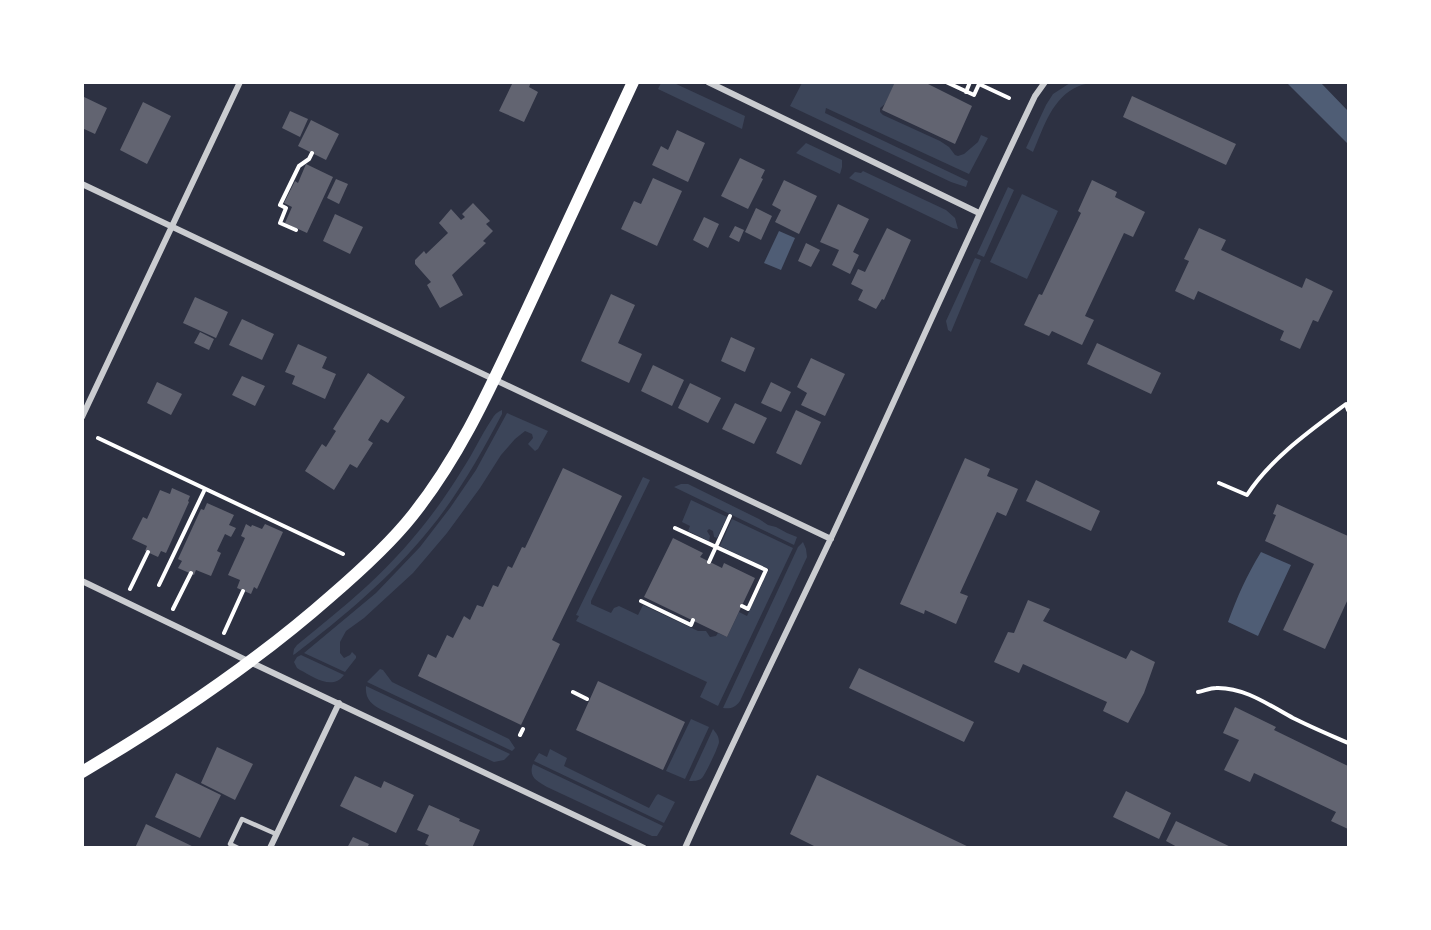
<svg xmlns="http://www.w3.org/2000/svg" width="1431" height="930" font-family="'Source Sans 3',sans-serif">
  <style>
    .green { fill: #3c4559 }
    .water { fill: #4f5d75 }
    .building { fill: #626471 }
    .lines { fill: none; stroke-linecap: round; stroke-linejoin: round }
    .path { stroke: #fff; stroke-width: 4 }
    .service { stroke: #caccd0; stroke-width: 4.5 }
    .minor { stroke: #caccd0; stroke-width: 6 }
    .secondary { stroke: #fff; stroke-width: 12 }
  </style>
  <rect width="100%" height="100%" fill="#2d3142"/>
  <path class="green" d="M661,83H674L745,116L742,129L658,89Z
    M802,83H895L885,104L880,108V112L883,115L940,141L949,147L955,155L958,156L964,154L978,142L981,135L988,138L969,174L826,108L825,113L968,181L966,187L951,182L790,106Z
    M1070,83H1103C1095,83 1086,83 1079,86C1052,97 1044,127 1033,152L1026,148L1046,105L1053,94Z
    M806,143L842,160V167L840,174L796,153Z
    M863,171L946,210L955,218L958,229L953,228L849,178L855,172L861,173Z
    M1008,187L1014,190L984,257L977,254Z
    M1022,194L1058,211L1027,279L990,262Z
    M975,258L981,260L951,332L948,330L946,321Z
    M502,410V414C481,454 458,495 429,530C391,577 343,617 295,654L293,655L294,649L297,645C320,626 344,607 367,586C404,552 436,513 462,470C473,454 481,435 492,419C494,415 497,412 502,410Z
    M507,413L548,431L538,449L535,451L528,444L533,438L532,434L525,431L515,439L501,455L480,488L447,533L413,573L364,618L346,631L340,642V653L344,658L350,655L352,652L356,656V658L345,672L304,653L376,593L420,547L450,508L476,470Z
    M643,477L650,480L591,601V604L611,613L614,608L619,606L638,615L643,605L698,631H706L710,637L716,636L718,633L727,637L739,612L747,616L769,569L720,546L732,519L793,548L718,706L700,697L707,682L576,621L579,616L576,615Z
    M681,484H688L759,519L768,525L776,527L787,533L797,537L794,545L674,487Z
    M691,500L727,517L717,538L714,537L713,531L709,529L707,531L710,536L709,541L688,531L690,526L682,522Z
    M803,542L806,549L807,557L740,701C735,708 730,709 723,708L798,547Z
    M301,655L344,675C332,691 314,677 300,670L297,668L294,662L297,657Z
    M380,669L383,670L392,682L509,739L515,748L512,751L367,682Z
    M366,686L510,754L504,760L494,762L382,710C371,704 365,699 366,686Z
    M691,719L709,727L685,779L666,771Z
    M713,729C716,733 719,736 719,742C719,746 705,775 702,778C699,781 693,781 689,781Z
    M550,749L567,758L564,766L649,808L656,796L658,794L675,802L664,823L534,761L539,753L547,757Z
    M533,764L663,826L657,836H652L547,787C537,781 528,777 533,764Z"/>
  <path class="water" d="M1287,83H1321L1348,111V144Z
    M779,231L795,238L781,270L764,263Z
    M1261,552L1291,565L1258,636L1228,622C1238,595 1246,577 1261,552Z"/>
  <path class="building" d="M513,82H531L529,87L538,92L524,122L499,111Z
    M895,82H924L972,106L955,144L882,110Z
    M82,96L107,108L95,134L82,128Z
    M1132,96L1236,144L1226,165L1123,117Z
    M143,102L171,116L147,164L120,150Z
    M290,111L308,119L300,137L282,128Z
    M311,120L339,134L326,160L298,146Z
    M677,130L705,143L688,182L652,165L661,146L668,150Z
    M740,158L765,170L761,178L763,179L748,209L721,196Z
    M306,164L333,177L307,233L285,223L292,207L284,203L295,181L298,183Z
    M653,178L682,191L657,246L621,229L634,201L641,204Z
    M336,179L348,184L339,204L327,198Z
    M784,180L817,196L799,234L775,222L781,210L772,205Z
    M1092,180L1117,192L1115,197L1145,212L1133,237L1124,233L1085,316L1094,320L1082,345L1052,331L1049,336L1024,325L1039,294L1042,295L1081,213L1078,211Z
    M473,203L490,221L486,224L493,231L483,241L486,243L452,275L463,295L440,308L427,285L431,282L415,264V260L424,251L426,254L448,233L439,223L451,209L461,220L465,217L462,214Z
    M838,204L869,219L853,252L859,255L850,274L832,265L839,250L820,242Z
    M756,208L772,216L761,240L745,232Z
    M335,214L363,227L350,254L323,241Z
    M704,217L719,224L708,248L693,240Z
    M735,226L744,230L739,242L729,237Z
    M887,228L911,240L884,300L882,299L876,309L858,300L863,290L851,284L858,269L865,272Z
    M1199,228L1226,240L1221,250L1302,288L1306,278L1333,291L1318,322L1313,320L1300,349L1280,340L1284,331L1198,291L1194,300L1175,291L1189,261L1184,259Z
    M806,243L820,250L811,267L798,261Z
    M611,294L635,305L618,343L642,354L629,383L581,361Z
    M195,297L228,312L216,338L183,323Z
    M242,319L274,334L262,360L229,345Z
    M200,332L214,339L209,350L194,343Z
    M731,337L755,348L745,372L721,361Z
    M1097,343L1161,373L1151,394L1087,364Z
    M298,344L327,357L322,368L336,374L325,399L292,384L295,376L285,372Z
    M811,358L845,374L825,416L801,405L807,393L797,387Z
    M653,365L684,380L672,406L641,391Z
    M368,373L405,397L388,423L381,419L368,440L373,443L357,468L350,464L334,490L305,471L322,444L326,447L336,431L333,429Z
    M242,376L265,386L255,406L232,395Z
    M157,382L182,394L171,415L147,403Z
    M771,382L791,392L781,412L761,403Z
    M690,383L721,398L708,423L678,408Z
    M735,403L767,418L754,444L722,429Z
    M796,410L821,422L801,465L776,453Z
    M965,458L990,469L987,476L1018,489L1006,516L997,512L960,593L968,596L956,624L925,610L924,614L900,604Z
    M563,468L622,496L552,640L560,644L521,725L418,676L428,654L436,658L447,635L453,638L464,616L470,620L477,605L483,607L493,585L498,587L508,566L512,568L522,547L525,548Z
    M1036,480L1100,511L1091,531L1026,501Z
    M172,488L190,496L188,501L189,502L166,553L161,551L158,557L145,551L147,546L132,539L143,517L147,519L160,490L170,494Z
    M207,503L234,515L229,525L236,528L231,537L225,534L217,551L221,553L211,576L196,570L194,575L178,568L182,561L178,559L201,509L204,510Z
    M1277,504L1348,536V599L1325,649L1283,630L1314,564L1265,541L1276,515L1273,514Z
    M246,524L251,527L252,525L262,529L265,524L283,532L257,589L254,587L251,594L237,588L240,580L228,575L245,538L241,536Z
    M673,538L703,553L700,557L722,568L724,563L755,578L727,637L644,597Z
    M1028,600L1050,609L1043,621L1126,659L1131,650L1155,662L1144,693L1128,723L1103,711L1107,702L1023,664L1019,673L994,662L1008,632L1014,633Z
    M859,668L974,722L964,742L849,688Z
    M598,681L685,722L663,770L576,730Z
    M1235,707L1276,727L1274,730L1348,766V829L1331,821L1336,812L1254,773L1250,782L1224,770L1239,740L1223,733Z
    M217,747L253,764L235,800L201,783Z
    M176,773L221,795L200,838L155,817Z
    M817,775L971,848H818L790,834Z
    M355,776L381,788L384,781L414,795L396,833L340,806Z
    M1126,791L1171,813L1159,839L1113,817Z
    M429,805L460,819L459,821L480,830L472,848H433L425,844L429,835L417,830Z
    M1176,821L1233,848H1179L1166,841Z
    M146,824L196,848H135Z
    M353,837L369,844L367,848H347Z"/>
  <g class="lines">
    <path class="path" d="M946,82L974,95L979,84L1009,98
      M966,92L970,82
      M296,230L280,223L286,208L280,205L299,166L309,159L312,153
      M98,438L343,554
      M1219,483L1247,495C1271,458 1311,430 1346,404L1348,410
      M675,528L766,570L748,609L742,606
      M709,562L730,516
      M159,585L205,489
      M130,589L148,552
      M641,601L691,625L693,620
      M173,609L191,573
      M224,633L243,591
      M573,692L587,699
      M1198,692C1204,691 1210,688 1216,688C1244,687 1269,705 1293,718C1311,727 1330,735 1348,743
      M520,735L523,729"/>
    <path class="service" d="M238,848L230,844L242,819L276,834"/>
    <path class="minor" d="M708,82L979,213
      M82,184L831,539
      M82,417L240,82
      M82,581L250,662L644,848
      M270,848L339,703
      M685,848C732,743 783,640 832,536C900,390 965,242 1035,96L1045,82"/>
    <path class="secondary" d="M82,772C170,720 255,663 331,596C360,571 389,545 412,516C461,455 492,384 525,314C561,237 597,160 633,82"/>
  </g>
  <rect width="1431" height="930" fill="none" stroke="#ffffff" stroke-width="168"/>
</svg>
